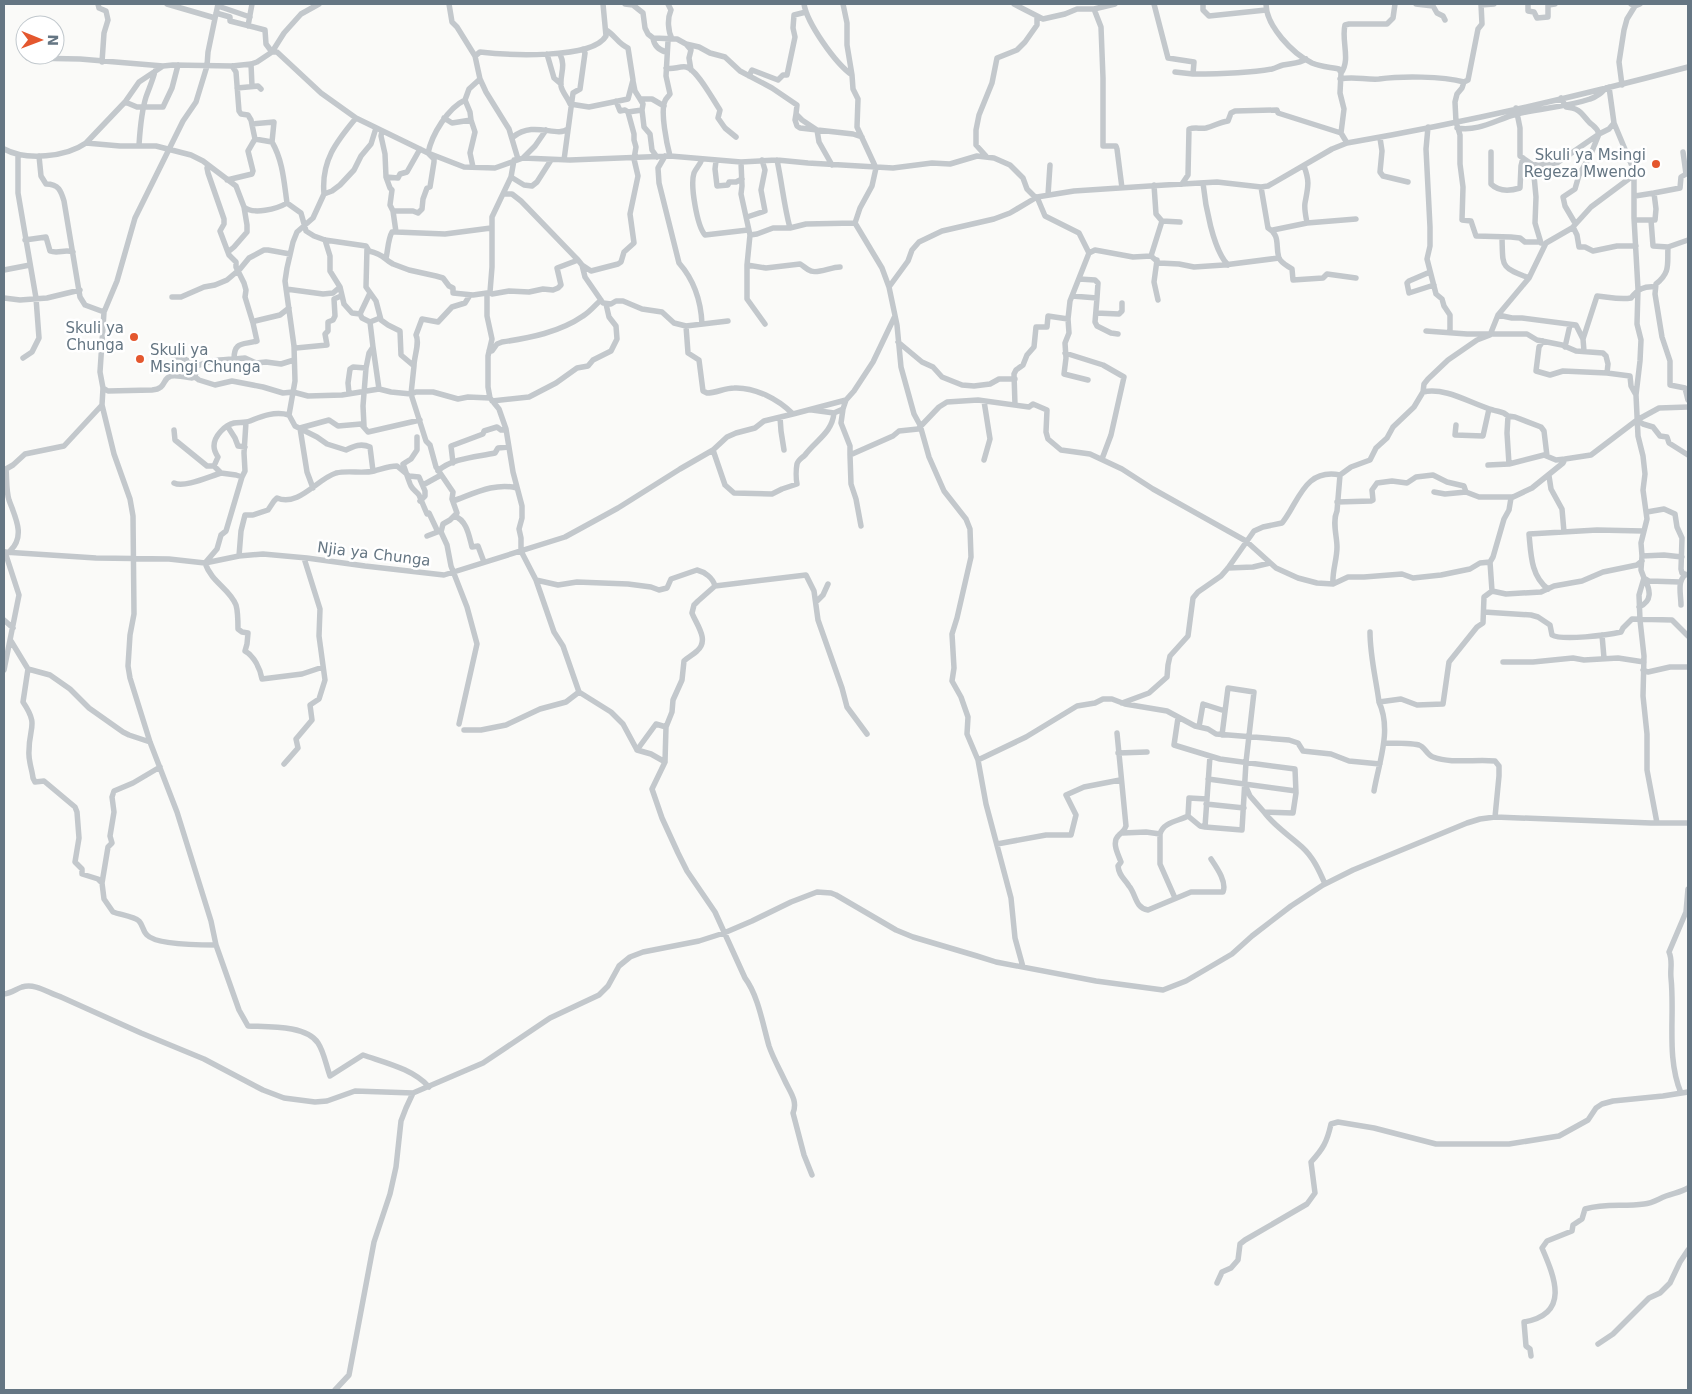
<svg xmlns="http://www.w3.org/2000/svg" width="1692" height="1394" font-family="'DejaVu Sans',sans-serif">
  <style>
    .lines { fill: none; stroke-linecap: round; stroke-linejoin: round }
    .minor { stroke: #c3c8cc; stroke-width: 5.5 }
    .poi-dot { fill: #e4572e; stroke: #fff; stroke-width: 2 }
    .labels { text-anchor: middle; stroke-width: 5; stroke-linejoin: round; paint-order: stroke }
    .poi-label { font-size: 15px; fill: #657683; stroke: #fff; text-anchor: end }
    .street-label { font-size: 15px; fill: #657683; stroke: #fff }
  </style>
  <rect width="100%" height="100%" fill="#fafaf8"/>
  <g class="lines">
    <path class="minor" d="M98,4L99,8L106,11L108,20L104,33L102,62
      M167,4L215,18
      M218,4L208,52L207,66L196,102L183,121L135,218L117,281L104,312L100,372L103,388L102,405L114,454L130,499L133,516L134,614L130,635L128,666L130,678L150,742L177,812L211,921L216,945L239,1010L248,1026C268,1027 306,1025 318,1043C324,1052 326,1065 330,1076L363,1055C386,1063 413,1069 429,1087
      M449,4L452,22L457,27L475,56L480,79L486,92L509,129L518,159
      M625,4L633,5L643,13L645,28L648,34L653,38L677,39L686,44L699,47L710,53L725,57L740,71L772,88L797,105L796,114L802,120L817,130L819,142L832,165
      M668,4L671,10C667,19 668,31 672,39
      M804,4C807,23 835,63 852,75L853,89L858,99L857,127L876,168L872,186L860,208L855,223L882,268L889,287
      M843,4L847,23V45L852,75
      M1014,4L1043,19L1065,14L1077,9H1094L1115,4
      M1154,4L1168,58L1194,62L1193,74C1216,74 1249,73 1272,69C1276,68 1279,66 1283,65C1291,63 1299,64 1306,59
      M1203,4V10L1209,16L1266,10
      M1266,4C1266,26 1293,54 1312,63C1321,67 1330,67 1339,69L1341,73L1340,93L1344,109L1341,133L1347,143
      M1416,4L1433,6L1437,13L1443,16L1445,20
      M1481,4L1482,24L1478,29L1468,80L1464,82L1462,88L1457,94L1455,102L1456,122L1460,135V164L1463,187L1462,220L1471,221L1476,236L1511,237L1520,238L1525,242H1540
      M1528,4V11L1534,12L1537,18L1548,17V5L1555,4
      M1631,4L1635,6L1640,4
      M1481,5L1494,4
      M218,6L250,17
      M1094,9L1101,27L1103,78V146H1116L1117,149L1122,188
      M216,13L230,17V21L265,30L266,44L272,52H277L321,93L356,118L428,153L464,167L495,168L523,158L570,160L670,156L741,162L777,160L808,163L893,168L932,163L950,164L977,156L994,158L1010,165L1023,178L1027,189L1034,196L1037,197L1045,216L1079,233L1089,253L1070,301L1068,319L1069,333L1065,343L1066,358L1064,374L1088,380
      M248,26L252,4
      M653,38C654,45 659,50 666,52
      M667,39L668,41L666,76L670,94C668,97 666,98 665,101C660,111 667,145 670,156
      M686,44L691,50L689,58L691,70
      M547,54L554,78L561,84
      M560,54C566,67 560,73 561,86C562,92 568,98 570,104L589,107L628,99L633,80L628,48C618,44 615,35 606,30
      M475,56L480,52C506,55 592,60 606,36L603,4
      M28,58L80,59L163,66
      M251,64L252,86
      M232,66L236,72L239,111L241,114L248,115L251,120L255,139L272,142C283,161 284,182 287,203
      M666,68C673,70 679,66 686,67C697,69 713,100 720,110L718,118L725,128L736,137
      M1175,72L1193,74
      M1341,73C1351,60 1341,40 1345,25L1349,24H1387L1393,18L1395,4
      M749,76L752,70L778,80L783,75H787L795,37L793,28L794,15L806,12
      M1340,79C1353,76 1366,80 1379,79C1401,76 1442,76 1464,82
      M633,81L635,91L640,99H652L664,106
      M1622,85L1619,62L1624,30L1627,19L1635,6
      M1609,87L1614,123L1632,166L1634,175V218L1638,289L1637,324L1641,340L1640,361L1636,395L1638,436L1643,456L1645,474L1643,490L1647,519L1641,543L1642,556L1641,570L1644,578L1639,595L1640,620L1644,656L1643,696L1647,734V770L1657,823
      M237,88L258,86L261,89
      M1561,98L1566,107C1579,108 1581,113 1589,122C1593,126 1597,127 1599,134L1590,156L1579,175L1575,189L1563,197L1565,206L1575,223
      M616,101L620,111L625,110L628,112L642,110L643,104L640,99
      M125,102L137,107H163L172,88L178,65
      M1516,108L1520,128V156L1533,165L1557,163L1599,134L1609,129L1614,123
      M642,110L644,127L650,134L652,150L657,157
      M796,114L795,120L797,126L800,128L853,134L862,137
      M444,118L452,123L471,120L470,112L465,100
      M471,120L475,132L470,153L473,167
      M252,124L274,122L272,142
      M1428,127L1426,149L1430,227V246L1427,259L1436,294L1442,299L1444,306L1450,315V332
      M1457,128C1479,132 1497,119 1517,114C1541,108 1567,107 1590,99C1597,97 1601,93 1606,88
      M382,131L381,136L385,154L386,177L398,178L400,174L407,172L420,149
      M513,137C534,120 556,138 568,129
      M1380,138L1382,151L1380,172L1383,176L1408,182
      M86,143L120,146H156L191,155L203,161L236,186L244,207L247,225V232L234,247L228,252
      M139,145C140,130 141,113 146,97C149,88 153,80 155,71
      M4,149C26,161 66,157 86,143L125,102L139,82L163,66L173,65L232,66L251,64L257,62L272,52L284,33L301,14L319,4
      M1491,152V184C1499,192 1510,191 1520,188L1521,166L1523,158
      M1683,152L1686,174H1688
      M18,154V193L36,298L39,338L32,352L23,358
      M39,156L41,176L46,184C59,184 61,191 64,201L80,297L85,305L104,312
      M665,156L658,168L659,183L679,263C694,280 701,301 702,324
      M986,156L976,145V130L979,115L992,83L997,58L1017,50L1025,42L1037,25V17
      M523,158L535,146L546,130
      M702,159C700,165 696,168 694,173C690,185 697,226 705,235L748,230
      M514,160L511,177L492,217V267L490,292L487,293V316L492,339L488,356V387L490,398L499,409L506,429L513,472L522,506V518L519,529L521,538V551L536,580L554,632L563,646L579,692L611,712L623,724L637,750L651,754L665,762L652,789L662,818L678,853L687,871L715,912L745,978C758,995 763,1025 769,1046C773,1058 780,1070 785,1081C790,1092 798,1101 793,1113L804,1155L812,1175
      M564,160L573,93L580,89L585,53L583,49
      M777,160C782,183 784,206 790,228L806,224L855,223
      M716,161L715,169L717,186L728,185L729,182H736L742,179
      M741,162L742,186L741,194L750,235L747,265V299L765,324
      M208,165L207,168L208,173L224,219V224L220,231L229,255L236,262V267L244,283L246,290L245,297L253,323
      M1533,165L1536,197L1535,223L1541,243
      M1304,166C1310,182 1308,187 1305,203C1304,209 1306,217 1307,223
      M386,177L390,188L392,190L390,205L393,211L396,232L445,234L491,228
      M511,177L524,185L532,186L537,182L551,160
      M227,180L252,174L253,171L248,151L255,139
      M1203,183C1205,204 1213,250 1228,265
      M1182,184L1188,175L1189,129C1195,127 1200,129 1206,128C1214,126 1220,122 1228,121L1231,113L1235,111L1277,110L1278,113L1341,133
      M1261,187L1268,228C1281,236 1275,246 1279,258C1281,263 1288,266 1292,269L1293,280L1323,278L1327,274L1356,278
      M324,194C321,161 336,142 356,118
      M503,194H512L521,201L578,260L582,265L585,277L603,303L611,304L616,301H623L642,309L662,312L674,323L686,326L688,353L699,360L703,391L707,393C716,393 725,388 734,388C755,387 778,399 793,414L846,400L854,391L873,362L895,316
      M1048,195L1050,165
      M1635,196L1654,193
      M244,207C253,215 277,209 287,203L301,213L306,231L314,236L325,240L366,246L369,251C385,255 382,258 393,264L409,270L436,276L443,278L449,286L453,288V293L473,295L487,293
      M393,211H413L418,213L422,209L423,199L427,188L430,187L434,162V159L428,153C432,134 448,108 465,100L469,89L480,79
      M747,217L765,211L761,190L765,170L762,160
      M1635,220H1655L1656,209L1654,193L1680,188L1681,177L1686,174
      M1651,220L1653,246L1668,247C1667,264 1671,272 1656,284L1655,294L1662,337L1670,361V385L1685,388L1688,400
      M1162,221L1180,222
      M1573,227L1577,235L1579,247H1585L1593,251L1617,246H1636
      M1273,230L1307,223L1356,219
      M750,235L757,234L773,228H790
      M1502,238C1503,267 1500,267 1529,278
      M25,240L46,237L50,251C58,254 65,249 73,252
      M325,240L330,256V271L340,287L344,304L352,313L360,314L362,318L370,322L380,318
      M1668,247L1688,240
      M367,248L366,287L376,301L381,320L388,325L400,331L401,355L414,366L411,394L416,392H433L458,399L468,397L490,398
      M1089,253L1095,250L1133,257L1151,256L1162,221L1156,214L1154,185
      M1151,256L1159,263L1179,264L1194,267L1224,265L1279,258
      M386,258C388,250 388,239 392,232H396
      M1157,260L1154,282L1158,300
      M582,265L591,271L618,264L621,262L624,252L634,243L630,214L638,176L634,159L636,147L634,140V134L628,112
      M747,265L766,268L800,264C804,266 807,270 811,271C818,274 831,267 840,267
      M4,270L30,265
      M1430,272L1409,281L1407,283L1409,293L1434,285
      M1079,279L1095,280L1098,283L1097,298
      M286,289L323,294L333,293L340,287
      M490,292L492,294L509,291L529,292L543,289L553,290L558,288L561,285L557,268L578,260
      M1072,296L1097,298L1095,322L1097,326L1111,333L1118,334
      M172,297H181L204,287L215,285L227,280L240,269L249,258L264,250H268L290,254
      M4,298L20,300L47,298L80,290
      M1096,313L1119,314L1122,311V303
      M360,314L370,293
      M1498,315L1512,318H1522L1576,325L1583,339L1584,351
      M686,326L728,321
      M1426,331L1467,334H1527L1537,340L1562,345L1576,351L1603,353L1606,356L1608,364L1607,373L1630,376L1631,386L1636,395
      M1583,339L1597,296C1609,297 1619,300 1631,298C1638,289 1644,286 1655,287
      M1543,341L1539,347L1536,371L1550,375L1563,371L1607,373
      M898,342L922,362L933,367L942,377L962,385L974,386L990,384L999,379H1015
      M294,346L296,348L327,345L325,334L328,331V322L333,320L335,316L334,299L341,296
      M373,347L379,389
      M1565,347L1570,325
      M489,351H492L497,344L502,342C530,338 560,332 583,316C590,312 595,305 601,300
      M1065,353L1103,365L1124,377L1111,435L1102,459
      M174,357H181L197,366
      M234,359L245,358L256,363L266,362L281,364L294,360
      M414,366C414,356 420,343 416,335L422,319L438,322L452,307L465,303L470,295
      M195,377L199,380L215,385L232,381L263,387L283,393L293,392L308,396L342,395L379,389L391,392L411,394L426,441L430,445L436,467L453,492L452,499L457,513L450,520L443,524L441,532L447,545L451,566L467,607L477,644L459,724
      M103,388L108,391L152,390C167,389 162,378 171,376C177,375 186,377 192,378L195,377L197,366C209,360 221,360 234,359C234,341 243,345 257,341L253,323L255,321L280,315L289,308
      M1423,392C1447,387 1471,404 1493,410C1499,412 1503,411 1508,416L1507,433L1509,464L1544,455L1556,460L1565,459
      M349,393L348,383L350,369L353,367L366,368L369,353L373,347L370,322
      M492,401L529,397L556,383L577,368L588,366L593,360L611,351L617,339L616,326L609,317L606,304
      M1015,405L1014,374L1016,370L1023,365L1027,355L1034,347L1036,327H1047L1048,316L1068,319
      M843,409L841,423L850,446V455
      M812,410L834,413L843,409L846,400
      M793,414L764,421L755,428L736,433L727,437L713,450L725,485L734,493L772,494L782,489L797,484C796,479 796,469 797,464C798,460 802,458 805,455C816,440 832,433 834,413
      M1508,416L1515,417L1541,427L1544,431L1547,456
      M780,417L781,431L784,450
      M1637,420L1643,424L1653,427L1660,436L1667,437L1669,443L1688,455
      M1456,425L1455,435L1483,436L1489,409
      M364,426L363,406L366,368
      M228,427L235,438L238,446L245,447
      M174,430L175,440L207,466H214L218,457C216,454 214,450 214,446C214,436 225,425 234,423C239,422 245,423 250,421C262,416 275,411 289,415
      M417,437V450L411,459L403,464C404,466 410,485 411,486C413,490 417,492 419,495C422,502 424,507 427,514L429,513L437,530L441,532
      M984,460L990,439L984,401
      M453,463L451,446L483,434L484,431L497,427L501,430L506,429
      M1488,465L1509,464
      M214,466L221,473L236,475L242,477L245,471L244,453L246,422
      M373,471L370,447C361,443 354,446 346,450L327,444L317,437L295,426L289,415L295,381L294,346L285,281L287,268L293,242L297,232L313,218L324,194L332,191L340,185L354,170L361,156L371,144L376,128
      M438,471C452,458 477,457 495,453L498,448L509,447
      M1549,476L1551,489L1562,509L1564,532
      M242,477L226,531L221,535L217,549L205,563C212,583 229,588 236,605C238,612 238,622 238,629L242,632L248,633L247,644L245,651C254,656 260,668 262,679L302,674L323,667
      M174,483C184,488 208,477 221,473
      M423,485L441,475
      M313,488L307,472L300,428L329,420L338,426L361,424L368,432L420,420
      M1434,492L1445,494L1466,492L1479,497H1512
      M453,501C473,494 495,482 517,488
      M1337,502L1371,501L1373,500L1372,490L1377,483L1392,481L1407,483L1416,477L1433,475L1447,482L1464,486L1466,492
      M1647,512L1664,509L1675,514L1677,527L1682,538L1681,569L1682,573L1688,575
      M454,516C467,520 469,536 472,547L478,546L484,562
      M861,526L856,499L851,484L850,455L893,436L899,431L918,429L939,407L947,402L978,400L1029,407L1033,404L1047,410L1046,432L1048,439L1061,450L1090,454L1122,469L1153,489L1246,541L1276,568L1298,578L1317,583L1333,584L1348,577H1364L1402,574L1413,578L1441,575L1470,569L1480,563L1490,562L1493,557L1504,519L1509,510L1511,498L1532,488L1563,463L1565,459L1591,455L1637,420L1659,408L1688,407
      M427,536L440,531
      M10,551C26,536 15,517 9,500C6,490 7,479 6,469L13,465L25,454L64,446L102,405
      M4,552L96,558L169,559L205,563L239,556L263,554L307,558L365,566L444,575L565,537L618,508L680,469L713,450
      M239,556L241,531L245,515H253L268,510L274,501L277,498C299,507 317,479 336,473C349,470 362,474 374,471C382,469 389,466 397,466L409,476L419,477L425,491V496L420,501
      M1642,556L1664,555L1682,557
      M1228,568L1253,567L1270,563
      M1644,578L1649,581L1680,582
      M536,580L558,585L577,582L628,584L651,587L659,590L667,588L671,579L697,570C705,572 713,578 715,586
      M1333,584C1332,571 1337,560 1337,547C1337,536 1332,522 1337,511L1340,475L1351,467L1370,460L1376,448L1387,438L1393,427L1414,407L1423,392L1424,384L1428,379L1448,360L1477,340L1490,335L1498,315L1529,278L1546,243L1572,228L1591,207L1634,175
      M1548,589C1531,576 1531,555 1529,534L1597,530L1643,531
      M1492,591L1506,594L1541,592L1554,586L1582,581L1603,572L1637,565L1642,561
      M816,602L823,595L828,584
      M1681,605C1681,595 1677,582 1685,575
      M1639,607C1653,601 1650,590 1645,579
      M1484,612L1531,615L1538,617L1550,625L1552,635C1562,641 1608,635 1621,632L1623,628L1632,619L1672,620L1688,636
      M4,620L13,628
      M1370,632C1370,656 1376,679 1379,702L1401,699L1417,705L1443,704L1449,662L1477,627L1483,623L1484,597L1492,591L1490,562
      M1602,635L1604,658
      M11,641L28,669L50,675L70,689L89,708L123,732L129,735L150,742
      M1503,662H1533L1573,658L1584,660L1618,658L1644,662
      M28,669L23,702C39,726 29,726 29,751C28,760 32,769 33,778L35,782L44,781L75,807L77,812L79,838L75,862L82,869V874L98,879L102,883L104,899L113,912C121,915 133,916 139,921C143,925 143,932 147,935C156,945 203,945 216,945
      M4,670L19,595L5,552
      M1643,670L1648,672L1670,667H1688
      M1122,703L1149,693L1167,677L1168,665L1170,656L1188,636L1193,598L1198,592L1221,576L1228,568L1254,531L1263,527L1282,523C1299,502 1304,468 1340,475
      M1178,718L1174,745L1220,759L1295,769L1296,793L1293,813L1264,812L1250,796L1246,787
      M1199,727L1203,704L1225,711
      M464,730H481L506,725L540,709L566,702L579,692
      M1117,733L1126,826C1124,832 1123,831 1119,835C1111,842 1118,854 1121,862L1118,866C1119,876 1124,878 1129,886C1136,894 1135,908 1148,910L1191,892H1223C1227,882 1217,868 1211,859
      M1384,743C1392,743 1411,743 1419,745C1425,747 1427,755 1433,757C1452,764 1475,759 1495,761L1499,766V776L1495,817
      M637,750L656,724L666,727
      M1118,753L1147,752
      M1210,756L1205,827L1242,830L1246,762L1254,692L1228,688L1222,735
      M978,760L1026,737L1077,706L1095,703L1103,699H1112L1125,704L1167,711L1195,726L1208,729L1216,734L1289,740L1298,743L1303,751L1331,754L1349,761L1380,764
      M665,762L666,727L672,712L673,700L682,680L684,661C688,657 693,655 697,651C710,640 696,624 692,613L694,605L698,601L715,586L806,575L814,591L818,620L842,688L847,707L867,734
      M284,764L298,748L296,739L312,720L310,705L319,699L325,680L319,636L320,609L304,558
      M1208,779L1296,791
      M1374,791C1379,762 1392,730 1379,702
      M1206,804L1244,808
      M1264,812C1274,826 1289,835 1302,847C1313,857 1319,870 1325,884
      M1188,816L1189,798L1207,799
      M1123,833L1146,832L1160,834V864L1175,898
      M1160,834C1163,822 1179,821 1188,816L1200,826L1205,827
      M997,844L1046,835H1071L1076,815L1066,795L1084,787L1120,780
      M102,883L108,847L112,843L110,836L114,812L112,797L114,791L133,783L160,767
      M1023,967L1015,938L1011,898L986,804L978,760L967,734L968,717L961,697L952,681L954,668L952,634L957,618L971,557L970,529L966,519L944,491L929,457L920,425L914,414L901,367L897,325L889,287L908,261L912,250L919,242L942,231L994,219L1010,213L1037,197L1074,191L1165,185L1217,182L1261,187L1268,186L1332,149L1347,143C1462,123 1576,97 1688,67
      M4,994C11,993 16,989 22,987C36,983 48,993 61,997L141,1033L204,1059L263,1090L284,1098L315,1102L327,1101L355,1091L413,1093L483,1063L550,1018L599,995L608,986L619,966L630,957L643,952L699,941L724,933L752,921L791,902L817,892L831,893L836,895L896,930L913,937L977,956L996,962L1096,981L1163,990L1186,981L1232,954L1252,936L1291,906L1323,885L1353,870L1467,823L1480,819L1495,817L1651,823H1688
      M1681,1093C1666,1057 1675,1016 1671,978C1670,968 1673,961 1669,952L1686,912L1688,889
      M1217,1283L1222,1272L1231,1268L1238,1260L1240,1244L1245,1240L1307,1204L1315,1193L1311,1162C1323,1149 1327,1142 1331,1124L1338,1122L1374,1128L1436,1144H1509L1559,1136L1588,1120L1596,1108L1602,1104L1613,1101L1663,1096L1688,1092
      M1598,1344L1613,1334L1649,1298L1660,1293L1670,1283L1680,1262L1688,1250
      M1531,1356L1530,1349L1526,1346L1524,1322C1570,1314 1555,1278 1542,1248L1547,1241L1572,1231L1573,1225L1582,1219L1585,1209C1606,1203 1623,1207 1644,1204C1653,1203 1658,1199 1666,1196C1674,1193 1681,1192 1688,1188
      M335,1390L349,1375L374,1242L390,1194L396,1167L401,1121L406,1108L413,1093"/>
  </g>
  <g class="poi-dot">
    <circle cx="1656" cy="164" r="5"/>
    <circle cx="134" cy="337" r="5"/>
    <circle cx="140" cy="359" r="5"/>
  </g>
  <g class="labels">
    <g class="poi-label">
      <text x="1646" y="160">Skuli ya Msingi<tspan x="1646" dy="17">Regeza Mwendo</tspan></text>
      <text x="124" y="333">Skuli ya<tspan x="124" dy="17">Chunga</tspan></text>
      <text x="150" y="355" text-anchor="start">Skuli ya<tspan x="150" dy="17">Msingi Chunga</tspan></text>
    </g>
    <g class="street-label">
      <text transform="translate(374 554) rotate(7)" y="5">Njia ya Chunga</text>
    </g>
  </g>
  <rect width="1692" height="1394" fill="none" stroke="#657683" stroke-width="10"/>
  <g transform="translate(40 40) rotate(91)"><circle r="24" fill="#ffffff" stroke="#c1c8cd"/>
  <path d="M0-4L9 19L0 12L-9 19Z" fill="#e4572e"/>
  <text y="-8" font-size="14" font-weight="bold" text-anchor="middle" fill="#657683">N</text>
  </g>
</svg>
